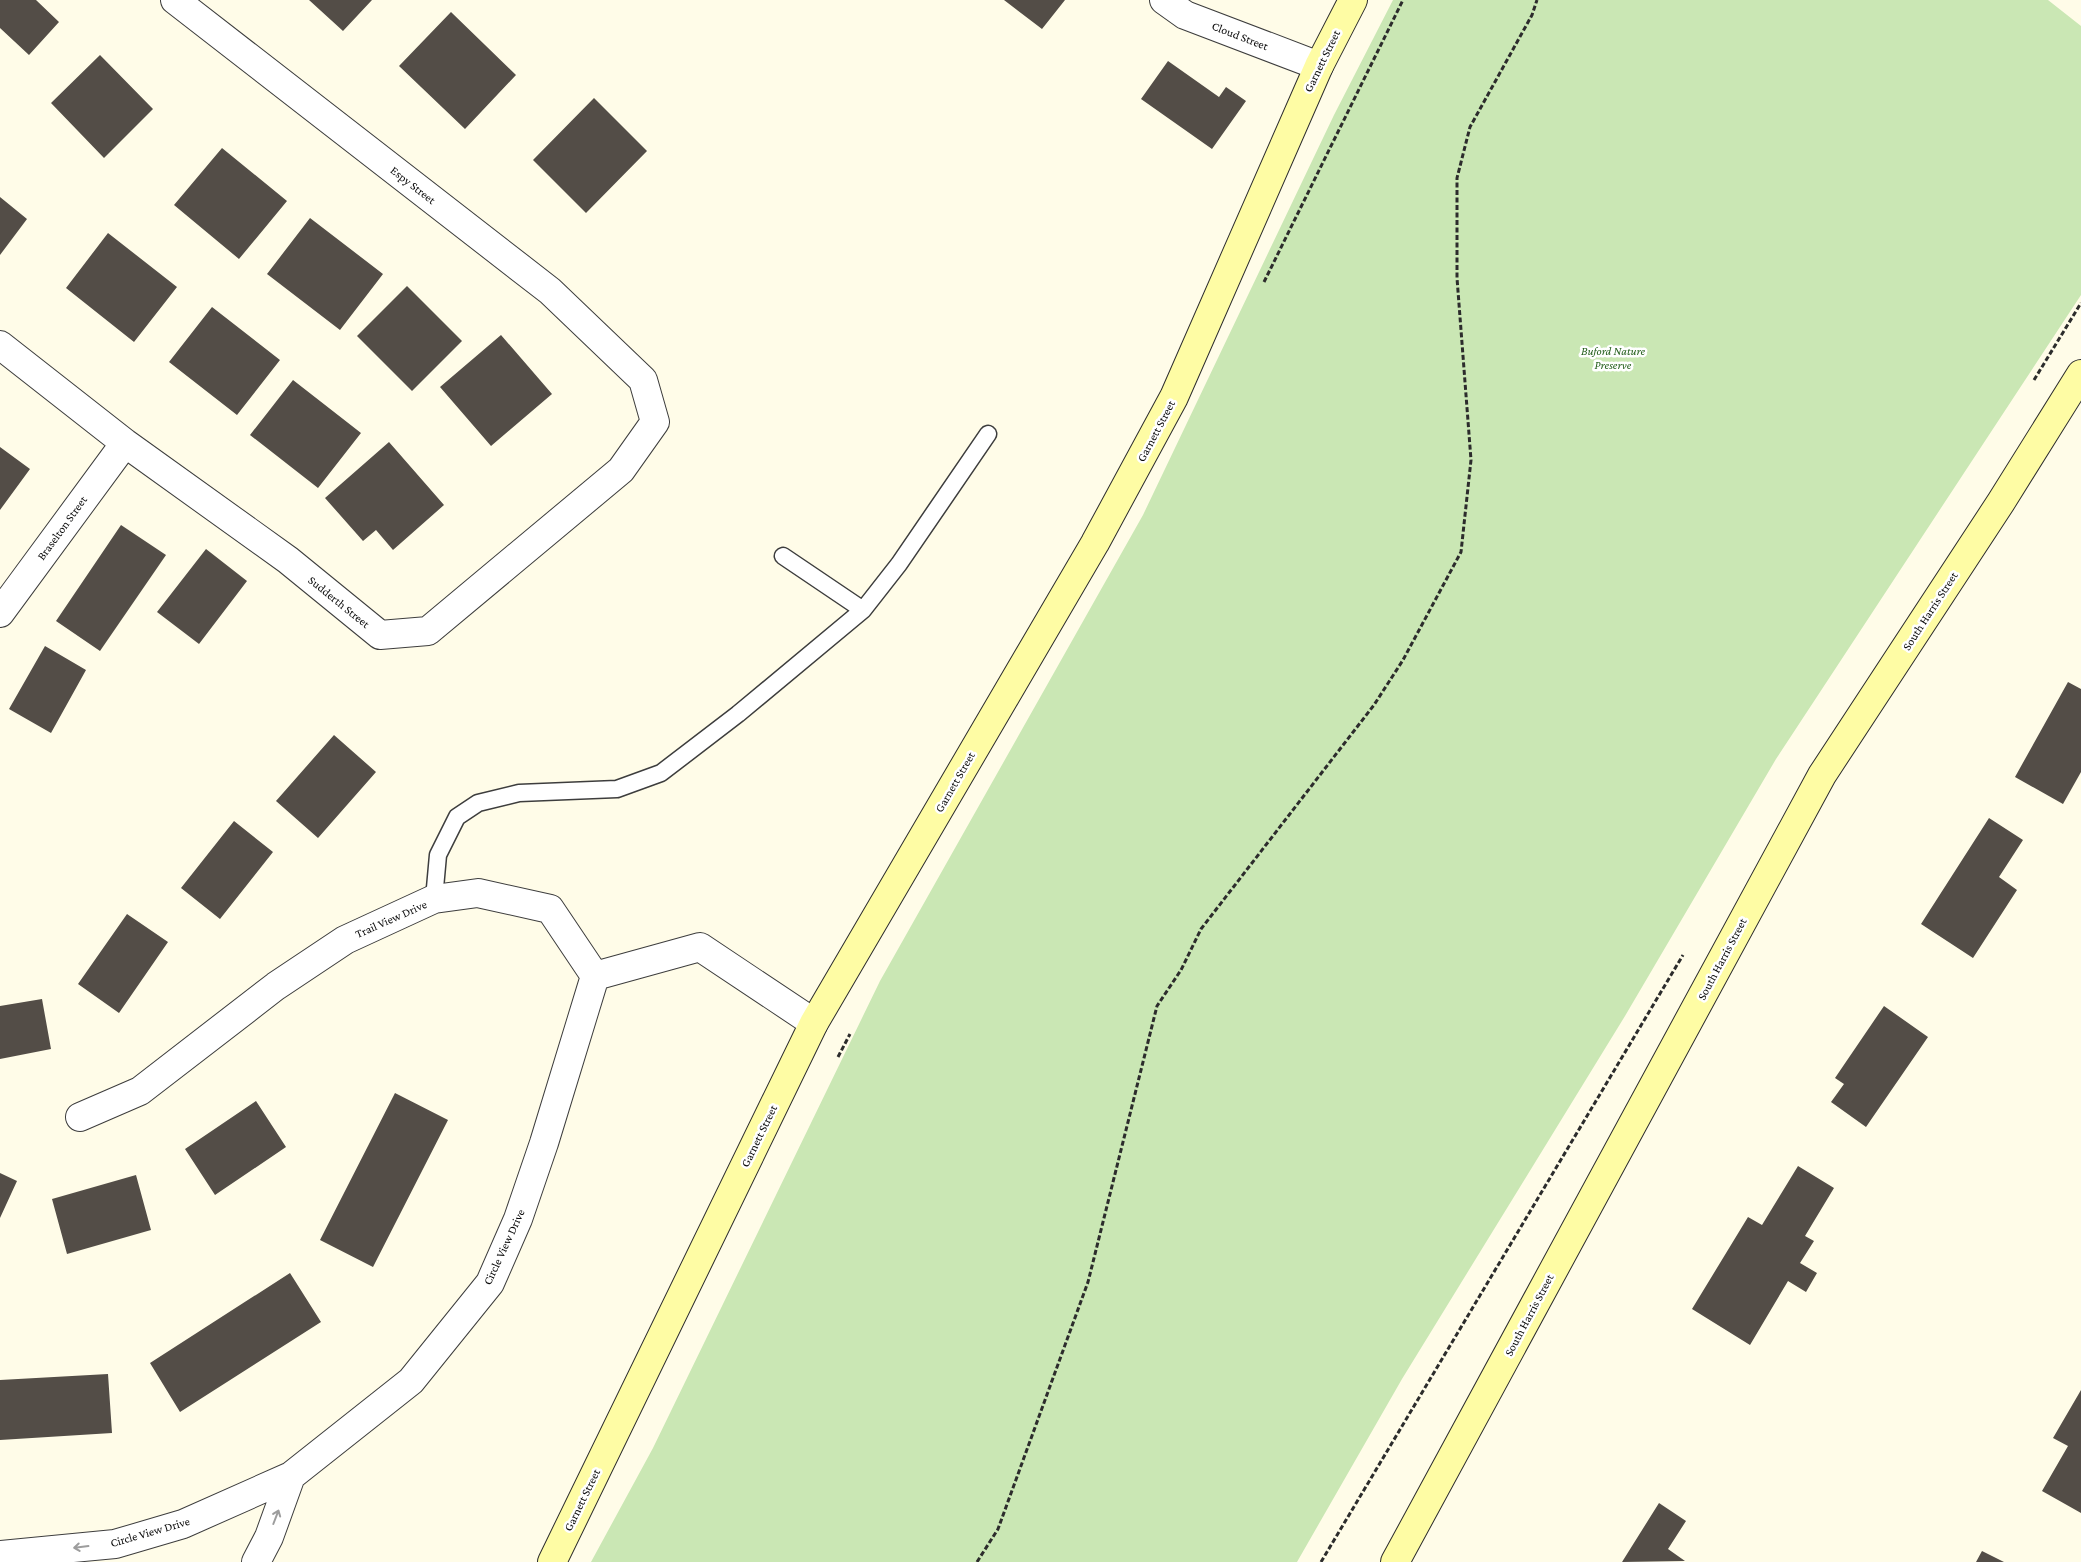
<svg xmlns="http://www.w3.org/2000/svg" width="2081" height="1562" font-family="'Crimson Pro',serif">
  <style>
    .green { fill: #cae7b4 }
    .building { fill: #534d47 }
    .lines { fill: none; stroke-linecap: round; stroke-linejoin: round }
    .lane-casing { stroke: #3d3d3d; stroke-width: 19 }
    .street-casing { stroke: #3d3d3d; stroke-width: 30 }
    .secondary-casing { stroke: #2c2c2c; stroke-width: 30 }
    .path { stroke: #2c2c2c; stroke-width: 3; stroke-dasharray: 5 2.5; stroke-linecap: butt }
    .lane { stroke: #fff; stroke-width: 16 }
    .street { stroke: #fff; stroke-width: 28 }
    .secondary { stroke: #fefca4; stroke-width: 28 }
    .oneway { stroke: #9d9d9d }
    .labels { text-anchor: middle; stroke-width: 5; stroke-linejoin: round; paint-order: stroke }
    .street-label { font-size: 12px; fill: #0a0a0a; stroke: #fff }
    .park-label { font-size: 12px; font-style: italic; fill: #25601d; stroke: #fff }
  </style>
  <rect width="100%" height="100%" fill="#fffce8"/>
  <path class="green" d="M1393,0H2048L2081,26V295L1776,759L1625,1016L1402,1379L1297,1562H591L653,1448L880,981L1143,515L1334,115Z"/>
  <path class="building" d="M0,0H36L59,22L29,55L0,28Z
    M309,0H372L343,31Z
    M1004,0H1065L1042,29Z
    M451,12L516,75L465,129L399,66Z
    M100,55L153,109L104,158L51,103Z
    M1168,61L1219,97L1226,87L1246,101L1212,149L1141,99Z
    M594,98L647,151L586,213L533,160Z
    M222,148L287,201L239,259L174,205Z
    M0,197L27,219L0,255Z
    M310,218L383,274L340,330L267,274Z
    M108,233L177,287L134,342L66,288Z
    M407,286L462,341L412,391L357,336Z
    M212,307L280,360L237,415L169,362Z
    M501,335L552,394L491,446L440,387Z
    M293,380L361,433L318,488L250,435Z
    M389,442L444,505L393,550L376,530L363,541L325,498Z
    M0,447L30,469L0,510Z
    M121,525L166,555L100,651L56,621Z
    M206,549L247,581L199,644L157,612Z
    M45,646L86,670L51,733L9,709Z
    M2068,682L2081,689V772L2063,804L2015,777Z
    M334,735L376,772L318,838L276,801Z
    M1989,818L2023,840L1999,877L2017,890L1973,958L1921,924Z
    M234,821L273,852L220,919L181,888Z
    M127,914L168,942L119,1013L78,984Z
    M42,999L51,1049L0,1059V1006Z
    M1884,1006L1928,1037L1866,1127L1831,1102L1844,1084L1835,1078Z
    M395,1093L448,1120L373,1267L320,1240Z
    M256,1101L286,1147L215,1195L185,1149Z
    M1798,1166L1834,1188L1805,1236L1814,1241L1800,1263L1817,1273L1806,1292L1788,1281L1750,1345L1692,1309L1748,1217L1762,1225Z
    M0,1173L17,1181L0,1218Z
    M136,1175L151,1230L67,1254L52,1199Z
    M290,1273L321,1322L180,1412L150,1363Z
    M108,1374L112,1433L0,1440V1380Z
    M2081,1390V1513L2042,1491L2068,1446L2053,1438Z
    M1659,1503L1686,1521L1668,1549L1685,1561L1622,1562Z
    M1982,1551L2004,1562H1976Z"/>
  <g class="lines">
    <defs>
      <path id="lane" d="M783,556L863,610
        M434,899L438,855L457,817L478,803L519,793L617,789L661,773L738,714L863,610L899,564L988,434"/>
      <path id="street" d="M1164,0L1185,15L1319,66
        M0,345L125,443L288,560L380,635L428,631L621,470L655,422L643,380L550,291L175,0
        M0,613L125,443
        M80,1117L140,1091L276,986L345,940L434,899L478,893L550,909L595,976L700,947L814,1023
        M291,1476L411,1381L490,1283L518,1219L544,1143L595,976
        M0,1555L115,1544L183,1524L291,1476L269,1537L256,1562"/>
      <path id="secondary" d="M552,1562L814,1023L1095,543L1174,397L1319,66L1353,0
        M1395,1562L1822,775L2001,502L2081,374"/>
    </defs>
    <use href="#lane" class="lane-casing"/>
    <use href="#street" class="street-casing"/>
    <use href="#secondary" class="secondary-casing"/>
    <path class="path" d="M1264,282L1403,0
      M2034,380L2081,303
      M838,1057L850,1034
      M977,1562L998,1529L1088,1282L1157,1006L1181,970L1201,929L1374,705L1403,660L1461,552L1471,460L1457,278V178L1470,127L1532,15L1537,0
      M1321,1562L1683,955"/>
    <use href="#lane" class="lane"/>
    <use href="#street" class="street"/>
    <use href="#secondary" class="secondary"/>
  </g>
  <defs><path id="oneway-shaft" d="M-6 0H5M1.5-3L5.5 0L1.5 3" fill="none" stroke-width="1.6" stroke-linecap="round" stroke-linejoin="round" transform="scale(1.25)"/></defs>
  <g class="oneway">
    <use href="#oneway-shaft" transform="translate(276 1517) rotate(-69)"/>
    <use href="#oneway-shaft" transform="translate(81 1547) rotate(173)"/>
  </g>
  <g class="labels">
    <g class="street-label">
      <text transform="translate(1240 36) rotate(21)" y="4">Cloud Street</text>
      <text transform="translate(1322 61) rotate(-64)" y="4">Garnett Street</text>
      <text transform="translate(413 185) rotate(38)" y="4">Espy Street</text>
      <text transform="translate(1156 431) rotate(-62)" y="4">Garnett Street</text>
      <text transform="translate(62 528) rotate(-54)" y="4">Braselton Street</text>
      <text transform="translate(339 602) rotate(39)" y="4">Sudderth Street</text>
      <text transform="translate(1930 611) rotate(-57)" y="4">South Harris Street</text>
      <text transform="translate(955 782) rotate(-60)" y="4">Garnett Street</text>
      <text transform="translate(391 919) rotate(-24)" y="4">Trail View Drive</text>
      <text transform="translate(1722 959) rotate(-62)" y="4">South Harris Street</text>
      <text transform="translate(759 1136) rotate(-64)" y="4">Garnett Street</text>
      <text transform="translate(504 1247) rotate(-65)" y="4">Circle View Drive</text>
      <text transform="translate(1529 1315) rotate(-62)" y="4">South Harris Street</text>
      <text transform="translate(582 1500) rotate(-64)" y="4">Garnett Street</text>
      <text transform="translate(150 1532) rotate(-16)" y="4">Circle View Drive</text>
    </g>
    <g class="park-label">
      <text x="1613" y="355">Buford Nature<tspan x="1613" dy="14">Preserve</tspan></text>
    </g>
  </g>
</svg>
